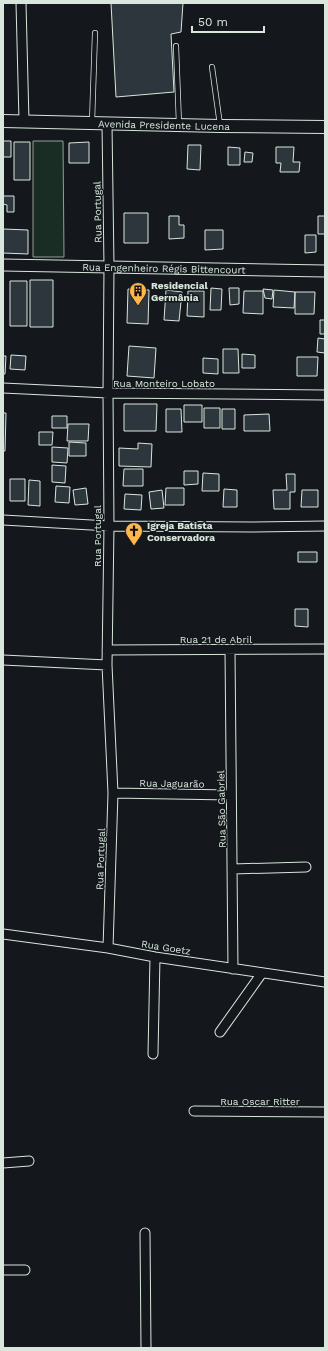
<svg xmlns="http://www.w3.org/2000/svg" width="328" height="1351" font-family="'Work Sans',sans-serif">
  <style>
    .green { fill: #1a2d24; stroke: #939e99 }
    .building { fill: #2c363c; stroke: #d8e6dc }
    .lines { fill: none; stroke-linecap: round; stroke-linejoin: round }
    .service-casing { stroke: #d8e6dc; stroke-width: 6 }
    .minor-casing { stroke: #d8e6dc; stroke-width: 11 }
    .tertiary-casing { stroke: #d8e6dc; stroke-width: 13 }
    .secondary-casing { stroke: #d8e6dc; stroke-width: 14 }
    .service { stroke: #14181c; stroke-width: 4.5 }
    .minor { stroke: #14181c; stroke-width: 9 }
    .tertiary { stroke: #14181c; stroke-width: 11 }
    .secondary { stroke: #14181c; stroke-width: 12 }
    .labels { text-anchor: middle; stroke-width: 3; stroke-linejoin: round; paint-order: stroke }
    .street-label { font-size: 10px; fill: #d8e6dc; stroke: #14181c }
    .poi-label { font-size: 10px; font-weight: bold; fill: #d8e6dc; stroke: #14181c; text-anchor: start }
  </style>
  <rect width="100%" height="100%" fill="#14181c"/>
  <path class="green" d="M33,141H63L64,257H33Z"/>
  <path class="building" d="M111,3H183L181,32L171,34L174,92L116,97Z
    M3,141H11V157H3Z
    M14,142H30V180H14Z
    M89,142V163H69V143Z
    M188,145H201L200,170L187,169Z
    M228,147L240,148V165H228Z
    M276,147H294L293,162H300L299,172H280L281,163H276Z
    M245,152L253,153L252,162H244Z
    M3,196H14V212H7V205L3,204Z
    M124,213H148V243H124Z
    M169,216H179V225H184V238L169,239Z
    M318,216H325V234H318Z
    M3,229L28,230V254L3,253Z
    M205,230H223V249L205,250Z
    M305,235H316V252L305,253Z
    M30,280H53V327H30Z
    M10,281H27V326H10Z
    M211,288L222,289L221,310H210Z
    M229,288H239V304L230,305Z
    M128,289L149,290L148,324L127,323Z
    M263,289L273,290L272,299L265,298Z
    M166,290L182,292L179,321L164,320Z
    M274,290L295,292L294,308L273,307Z
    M188,291H204V317L187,316Z
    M244,291H263V314L243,313Z
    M295,292H315L314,314H295Z
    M320,320H325V334H320Z
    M318,338L325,339V353L317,352Z
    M129,346L156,348L154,378L127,376Z
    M223,349H238L239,373H223Z
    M242,354L255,355V368H242Z
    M11,355L26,356L25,370L10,369Z
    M3,356H6L5,374H3Z
    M297,357H318L317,376H297Z
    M203,358L218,359V374L203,373Z
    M124,404H157L156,431H124Z
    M184,405H202V422H184Z
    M204,408H220V428H204Z
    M166,409H181L182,432H166Z
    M222,409H235V429H222Z
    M3,413H6L5,451H3Z
    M269,414L270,431H244V415Z
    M52,416H67V428H52Z
    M68,424H89L88,441H67Z
    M39,432H53L52,445H39Z
    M69,442L86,443V456H69Z
    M138,443L152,444L151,467L119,466V448L138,449Z
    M52,447L68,448L67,463L52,462Z
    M52,465L66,466L65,483L52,482Z
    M124,469H143V486H123Z
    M184,471H198V484L184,485Z
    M203,473L219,474V491H202Z
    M286,474H295V492H290V509H274L273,490H287Z
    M10,479H25V501H10Z
    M29,480L40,481V506L28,505Z
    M56,486L70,487L69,503L55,502Z
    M86,488L88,504L75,505L73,490Z
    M166,488H184V505H165Z
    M224,489L237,490V507H223Z
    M162,490L164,508L151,509L149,492Z
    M302,490H318V507H301Z
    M125,494L142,495L141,510L124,509Z
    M298,552H317V562H298Z
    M295,609H308V627L295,626Z"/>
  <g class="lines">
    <defs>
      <path id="service" d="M176,46L179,124
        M212,67L220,125
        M92,122L95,33"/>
      <path id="minor" d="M21,3L24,121
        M107,124L109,266L108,393L109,526L107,665L113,793L108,948
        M3,388L108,393L325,395
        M3,520L109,526L251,527L325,526
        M107,650L325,649
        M230,650L233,969
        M3,660L107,665
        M113,793L231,795
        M233,869L306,867
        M3,934L108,948L155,957L325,982
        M220,1032L262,973
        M153,1054L155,957
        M194,1111L325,1112
        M3,1163L29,1161
        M145,1233L146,1348
        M3,1270H25"/>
      <g id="tertiary">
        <path id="s1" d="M3,265L325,271"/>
      </g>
      <g id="secondary">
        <path id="s2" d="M3,121L220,126L325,127"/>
      </g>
    </defs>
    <use href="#service" class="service-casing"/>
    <use href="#minor" class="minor-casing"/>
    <use href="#tertiary" class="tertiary-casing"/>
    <use href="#secondary" class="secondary-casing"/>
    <use href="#service" class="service"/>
    <use href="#minor" class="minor"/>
    <use href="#tertiary" class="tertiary"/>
    <use href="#secondary" class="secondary"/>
  </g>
  <defs>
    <symbol id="building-pin" viewBox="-11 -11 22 30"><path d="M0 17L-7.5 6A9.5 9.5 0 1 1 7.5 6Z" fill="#ffb74d" stroke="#14181c"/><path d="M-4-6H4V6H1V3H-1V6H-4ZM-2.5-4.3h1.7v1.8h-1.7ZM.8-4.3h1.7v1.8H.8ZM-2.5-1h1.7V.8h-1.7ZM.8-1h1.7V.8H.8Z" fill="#111"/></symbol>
    <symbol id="church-pin" viewBox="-11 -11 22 30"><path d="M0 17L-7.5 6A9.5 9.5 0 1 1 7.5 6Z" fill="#ffb74d" stroke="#14181c"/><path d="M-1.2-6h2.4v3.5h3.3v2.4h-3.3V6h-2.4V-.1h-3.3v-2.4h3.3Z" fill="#111"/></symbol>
  </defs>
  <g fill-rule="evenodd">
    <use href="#building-pin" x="128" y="281" width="20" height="27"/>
    <use href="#church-pin" x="124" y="521" width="20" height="27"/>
  </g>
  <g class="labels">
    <g class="street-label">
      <text dy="4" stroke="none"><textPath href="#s2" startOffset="161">Avenida Presidente Lucena</textPath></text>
      <text transform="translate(97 212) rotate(-91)" y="4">Rua Portugal</text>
      <text dy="4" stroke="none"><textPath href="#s1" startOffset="161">Rua Engenheiro Régis Bittencourt</textPath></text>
      <text x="164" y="387">Rua Monteiro Lobato</text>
      <text transform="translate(97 536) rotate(-90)" y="4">Rua Portugal</text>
      <text x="216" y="643">Rua 21 de Abril</text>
      <text transform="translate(172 783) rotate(1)" y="4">Rua Jaguarão</text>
      <text transform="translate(221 809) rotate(-91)" y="4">Rua São Gabriel</text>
      <text transform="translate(100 859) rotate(-88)" y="4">Rua Portugal</text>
      <text transform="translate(166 947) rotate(9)" y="4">Rua Goetz</text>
      <text x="260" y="1105">Rua Oscar Ritter</text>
    </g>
    <g class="poi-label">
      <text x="151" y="289">Residencial<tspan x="151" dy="12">Germânia</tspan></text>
      <text x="147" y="529">Igreja Batista<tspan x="147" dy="12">Conservadora</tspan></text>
    </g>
  </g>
  <rect width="328" height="1351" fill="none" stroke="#d8e6dc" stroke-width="8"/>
  <path d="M192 26v6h72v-6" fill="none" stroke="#d8e6dc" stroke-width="2"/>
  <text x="198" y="26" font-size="12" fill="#d8e6dc" stroke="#14181c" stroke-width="3" paint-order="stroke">50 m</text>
</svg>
